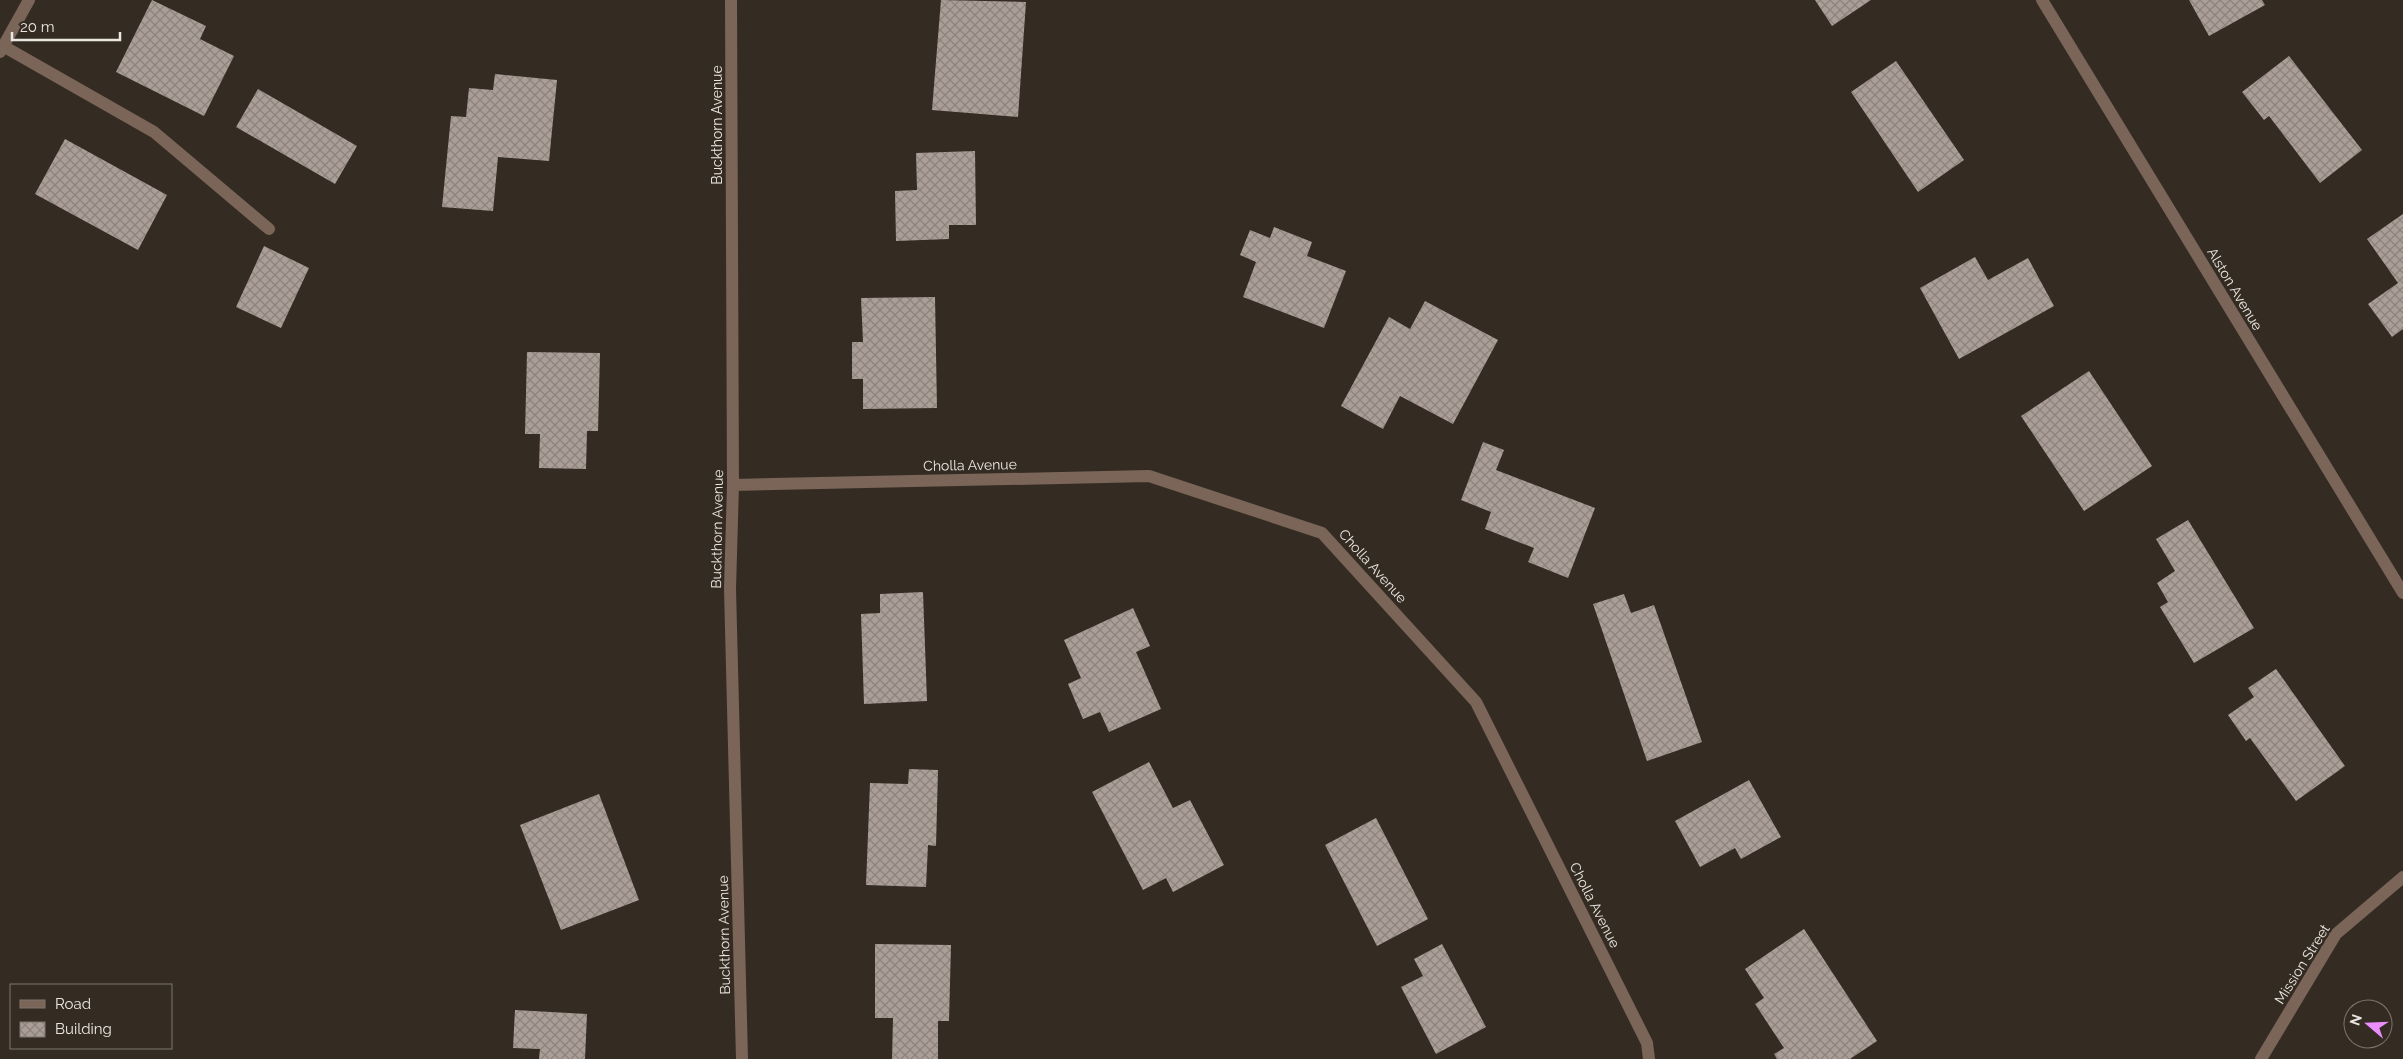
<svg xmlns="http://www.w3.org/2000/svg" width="2403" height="1059" font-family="Raleway,sans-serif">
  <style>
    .building { fill: url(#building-cross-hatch) }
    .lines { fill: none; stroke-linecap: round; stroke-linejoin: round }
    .service { stroke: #7a6558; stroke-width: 12 }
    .minor { stroke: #7a6558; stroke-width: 12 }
    .labels { text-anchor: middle; stroke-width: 5; stroke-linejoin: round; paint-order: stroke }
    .street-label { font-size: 14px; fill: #ebe6e0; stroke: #342c23 }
  </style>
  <defs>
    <pattern id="building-cross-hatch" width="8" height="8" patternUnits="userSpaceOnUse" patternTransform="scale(1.25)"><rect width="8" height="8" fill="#ab9e97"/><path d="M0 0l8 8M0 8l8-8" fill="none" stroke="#8d837e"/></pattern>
  </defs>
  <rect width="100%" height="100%" fill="#342c23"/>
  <path class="building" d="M152,0L206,26L200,39L234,56L204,116L116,72Z
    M941,0L1026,2L1018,117L932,110Z
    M1815,0H1871L1832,26Z
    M2189,0H2262L2265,5L2209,36Z
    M2289,56L2362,150L2320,183L2269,116L2264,120L2242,92Z
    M1896,61L1964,160L1918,192L1851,92Z
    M495,74L557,80L549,161L498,157L493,211L442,207L451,116L466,117L469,88L493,90Z
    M258,89L357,146L335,184L236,127Z
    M65,139L167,195L138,250L35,194Z
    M975,151L976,225H949V239L896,241L895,191L917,190L916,153Z
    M2403,214V329L2392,337L2368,304L2398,283L2367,239Z
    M1274,227L1312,242L1307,256L1346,271L1324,328L1243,297L1256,262L1240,255L1250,230L1270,238Z
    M264,246L309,268L281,328L236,307Z
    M1975,257L1988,280L2028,258L2054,306L1959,359L1920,288Z
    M935,297L937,408L863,409V379H852V342H863L861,298Z
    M1425,301L1498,340L1453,424L1400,396L1383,429L1341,406L1389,317L1410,329Z
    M527,352L600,353L598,431H587L586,469L539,468L540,434H525Z
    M2089,371L2152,466L2084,511L2021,416Z
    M1483,442L1504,450L1496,470L1595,508L1568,578L1528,562L1534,548L1485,529L1491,512L1461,500Z
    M2188,520L2254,628L2194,663L2160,607L2168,602L2157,583L2175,571L2156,539Z
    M923,592L927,701L864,704L861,614L880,613V594Z
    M1624,594L1631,613L1654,605L1702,742L1647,761L1593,604Z
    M1133,608L1150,646L1136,652L1161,709L1109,732L1100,712L1083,719L1068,684L1081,678L1064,640Z
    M2276,669L2345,766L2296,801L2250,738L2246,741L2228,715L2254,697L2248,688Z
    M1149,762L1173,808L1190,800L1224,865L1173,892L1166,878L1143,890L1092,792Z
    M909,769L938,770L936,846L928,845L926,887L866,885L870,783L908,784Z
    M1749,780L1781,837L1741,859L1735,848L1700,867L1675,821Z
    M599,794L639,900L561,930L520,825Z
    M1376,818L1428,919L1377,946L1325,845Z
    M1804,929L1877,1041L1850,1059H1777L1774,1054L1784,1048L1755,1004L1764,998L1745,969Z
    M875,944L951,945L949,1021H938V1059H892L893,1018H875Z
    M1442,944L1486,1027L1436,1054L1401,987L1423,976L1414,959Z
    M515,1010L587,1014L585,1059H539L540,1049L513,1048Z"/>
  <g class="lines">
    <path class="service" d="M3,46L154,132L269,229"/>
    <path class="minor" d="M731,0L733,485L730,589L742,1059
      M2042,0L2403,593
      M0,52L29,0
      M733,485L1149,476L1322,533L1476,702L1647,1043L1649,1059
      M2261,1059L2336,934L2403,877"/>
  </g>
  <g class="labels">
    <g class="street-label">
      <text transform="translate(717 125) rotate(-90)" y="5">Buckthorn Avenue</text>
      <text transform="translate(2235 289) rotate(59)" y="5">Alston Avenue</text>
      <text transform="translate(970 465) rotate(-1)" y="5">Cholla Avenue</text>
      <text transform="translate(717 529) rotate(-89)" y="5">Buckthorn Avenue</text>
      <text transform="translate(1373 566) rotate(48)" y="5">Cholla Avenue</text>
      <text transform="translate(1595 905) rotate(63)" y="5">Cholla Avenue</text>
      <text transform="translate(724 935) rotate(-91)" y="5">Buckthorn Avenue</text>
      <text transform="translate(2302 964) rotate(-58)" y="5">Mission Street</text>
    </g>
  </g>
  <rect x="10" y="984" width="162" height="65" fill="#342c23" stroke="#7d766f"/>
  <rect x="20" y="1000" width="25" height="8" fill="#7a6558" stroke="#7d766f"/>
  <text x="55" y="1009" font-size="15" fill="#ebe6e0">Road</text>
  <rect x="20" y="1022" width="25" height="15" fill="url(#building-cross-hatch)" stroke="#7d766f"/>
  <text x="55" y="1034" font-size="15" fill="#ebe6e0">Building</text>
  <g transform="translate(2368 1024) rotate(289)"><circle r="24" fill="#342c23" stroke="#7d766f"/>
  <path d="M0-4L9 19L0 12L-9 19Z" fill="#eb8dfc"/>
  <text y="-8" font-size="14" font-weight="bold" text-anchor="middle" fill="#ebe6e0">N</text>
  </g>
  <path d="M12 32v8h108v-8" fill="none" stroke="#ebe6e0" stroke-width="2.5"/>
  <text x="20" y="32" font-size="15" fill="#ebe6e0" stroke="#342c23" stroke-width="4" paint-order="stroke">20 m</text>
</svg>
